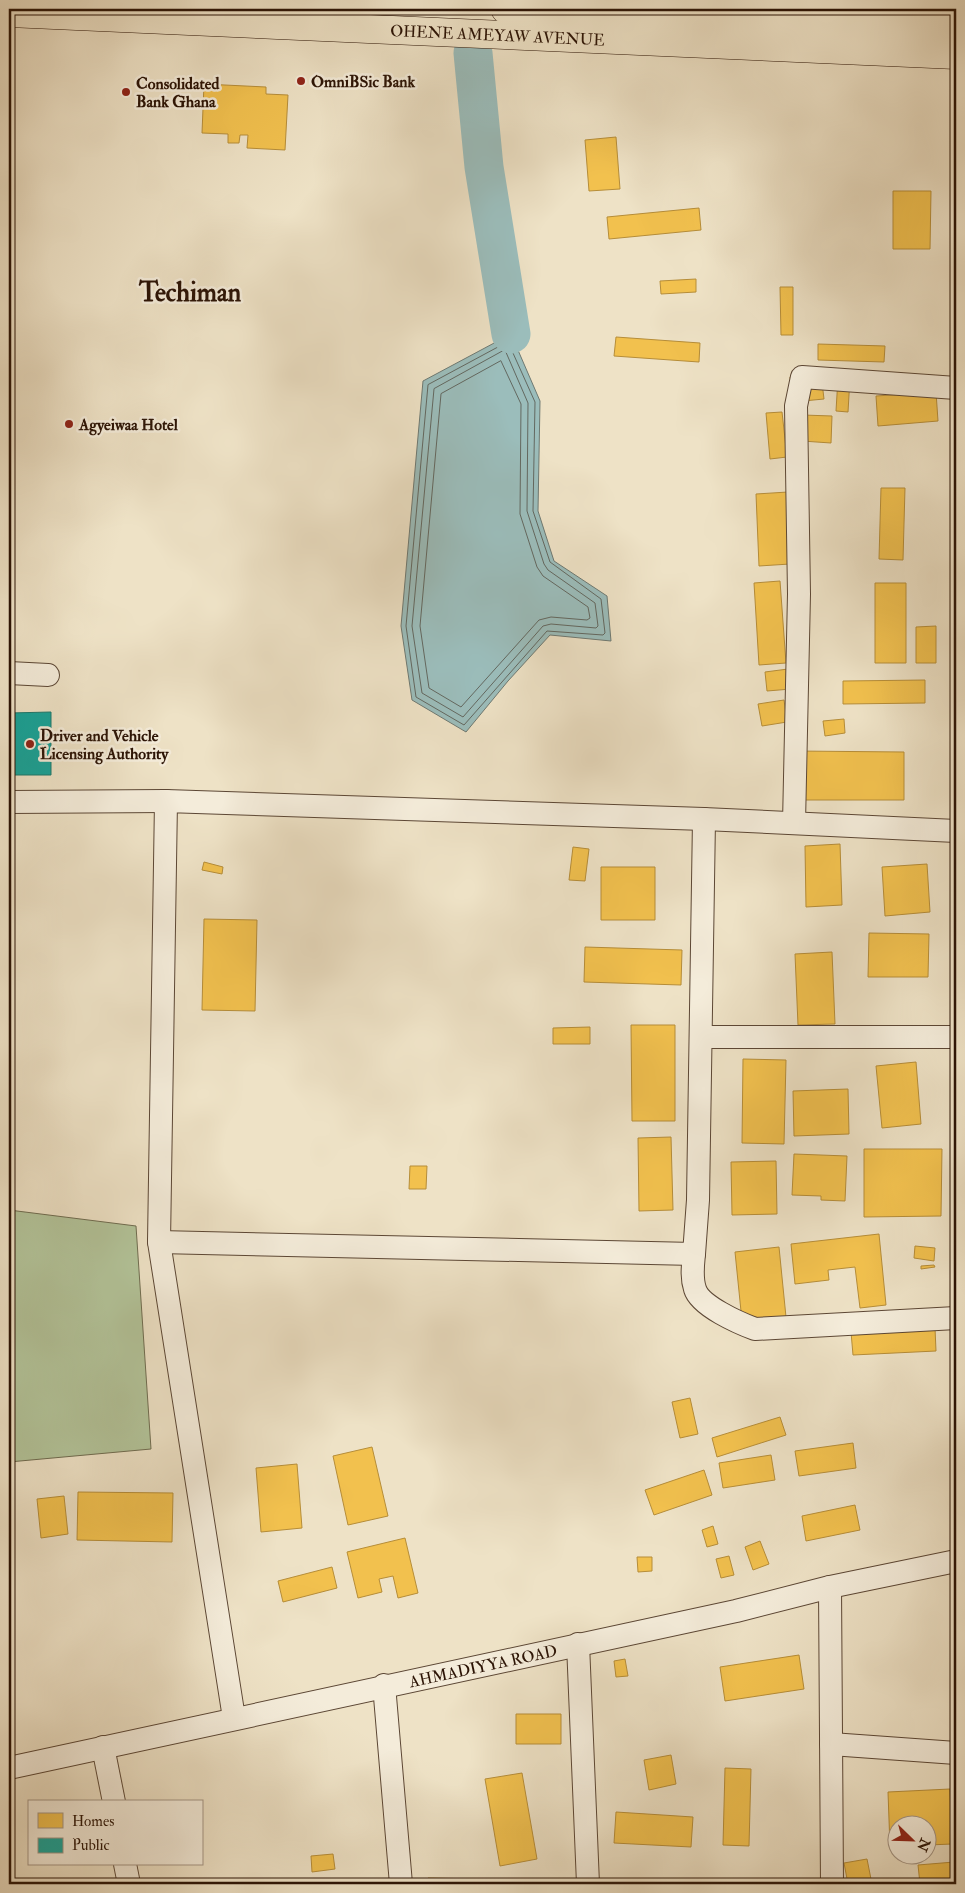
<svg xmlns="http://www.w3.org/2000/svg" width="965" height="1893" font-family="'IM FELL Double Pica',serif">
  <style>
    .green { fill: #b3c49a; stroke: #6f6c50 }
    .water { fill: #9bbdbb; stroke: #6e7972 }
    .homes { fill: #f2c14e; stroke: #b68d38 }
    .public { fill: #17a398; stroke: #1d786c }
    .lines { fill: none; stroke-linecap: round; stroke-linejoin: round }
    .shore { stroke: #636860; stroke-width: 1 }
    .river { stroke: #9bbdbb; stroke-width: 39 }
    .minor-casing { stroke: #5c4735; stroke-width: 24 }
    .highway-casing { stroke: #2b1305; stroke-width: 29 }
    .minor { stroke: #f4ecda; stroke-width: 22 }
    .highway { stroke: #eee2c6; stroke-width: 28 }
    .poi-dot { fill: #8f2418; stroke: #f4ecda; stroke-width: 2 }
    .labels { text-anchor: middle; stroke-width: 5; stroke-linejoin: round; paint-order: stroke }
    .street-label { font-size: 16px; fill: #2b1305; stroke: #f4ecda }
    .poi-label { font-size: 16px; font-weight: bold; fill: #2b1305; stroke: #f4ecda; text-anchor: start }
    .town-label { font-size: 26px; font-weight: bold; fill: #2b1305; stroke: #f4ecda }
  </style>
  <rect width="100%" height="100%" fill="#eee2c6"/>
  <filter id="stains"><feTurbulence type="fractalNoise" baseFrequency=".004" numOctaves="4"/><feColorMatrix values="0 0 0 0 .2 0 0 0 0 .09 0 0 0 0 .02 0 0 0 .5 -.17"/></filter>
  <radialGradient id="worn" r=".72"><stop offset=".6" stop-color="#630" stop-opacity="0"/><stop offset="1" stop-color="#630" stop-opacity=".3"/></radialGradient>
  <path class="green" d="M9,1210L136,1226L151,1449L9,1462Z"/>
  <path class="water" d="M511,334L540,401L538,511L554,561L607,596L611,641L550,635L508,681L466,732L412,700L401,626L423,381Z"/>
  <path class="homes" d="M204,84L266,87V94L288,95L285,150L247,148L248,135H240L239,143H228V134L202,133Z
    M616,137L620,189L589,191L585,140Z
    M893,191H931L930,249H893Z
    M699,208L701,230L609,239L607,217Z
    M696,279V292L661,294L660,281Z
    M780,287H793V335H781Z
    M616,337L700,343L699,362L614,356Z
    M818,344L885,346L884,362L818,360Z
    M821,374L824,399L793,402L790,377Z
    M838,378H850L848,412L836,411Z
    M936,392L938,421L878,426L876,396Z
    M782,412L787,457L770,459L766,413Z
    M803,415L832,416L831,443L802,441Z
    M881,488H905L903,560L879,559Z
    M788,492L790,564L759,566L756,494Z
    M780,581L786,663L759,665L754,583Z
    M875,583H906V663H875Z
    M936,626V663H916V627Z
    M788,669L791,689L767,691L765,672Z
    M925,680V703L843,704V681Z
    M784,700L787,722L762,726L758,704Z
    M844,719L845,733L825,736L823,721Z
    M795,751L904,752V800H795Z
    M840,844L842,905L806,907L805,846Z
    M573,847L589,849L585,881L569,880Z
    M204,862L223,867L222,874L202,870Z
    M927,864L930,912L885,916L882,867Z
    M601,867H655V920H601Z
    M204,919L257,920L255,1011L202,1010Z
    M869,933L929,934L928,977H868Z
    M585,947L682,950L681,985L584,982Z
    M832,952L835,1024L798,1025L795,954Z
    M631,1025H675V1121H632Z
    M590,1027V1044H553V1028Z
    M743,1059L786,1060L784,1144L742,1143Z
    M916,1062L921,1124L882,1128L876,1066Z
    M848,1089L849,1134L794,1136L793,1091Z
    M671,1137L673,1210L639,1211L638,1138Z
    M864,1149H942L941,1216L864,1217Z
    M794,1154L847,1156L845,1201L821,1200V1196L792,1195Z
    M776,1161L777,1214L732,1215L731,1162Z
    M410,1166H427L426,1189H409Z
    M879,1234L886,1305L860,1308L855,1267L828,1270L829,1280L795,1284L791,1244Z
    M915,1246L935,1248L934,1261L914,1258Z
    M779,1247L786,1317L742,1321L735,1252Z
    M934,1265L935,1267L921,1269V1266Z
    M935,1328L936,1351L853,1355L851,1332Z
    M690,1398L698,1434L680,1438L672,1402Z
    M780,1417L786,1435L717,1457L712,1438Z
    M853,1443L856,1468L799,1476L795,1451Z
    M372,1447L388,1516L348,1525L333,1456Z
    M771,1455L775,1480L723,1488L719,1463Z
    M297,1464L302,1528L261,1532L256,1468Z
    M704,1470L712,1495L654,1515L645,1490Z
    M78,1492L173,1493L172,1542L77,1540Z
    M64,1496L68,1534L41,1538L37,1499Z
    M855,1505L860,1530L806,1541L802,1516Z
    M713,1526L718,1544L707,1547L702,1530Z
    M405,1538L418,1593L398,1598L393,1576L379,1579L382,1592L358,1598L347,1552Z
    M760,1541L769,1564L753,1570L745,1547Z
    M729,1556L734,1575L721,1578L716,1559Z
    M637,1557H652V1571L638,1572Z
    M332,1567L337,1588L283,1602L278,1581Z
    M799,1655L804,1689L725,1701L720,1667Z
    M625,1659L628,1676L616,1677L614,1661Z
    M516,1714H561V1744H516Z
    M671,1755L676,1784L649,1790L644,1760Z
    M725,1768L751,1769L749,1846L723,1845Z
    M522,1773L537,1859L500,1866L485,1779Z
    M950,1789L952,1844L928,1845V1826H898V1846L890,1847L888,1792Z
    M616,1812L693,1817L691,1847L614,1843Z
    M333,1854L335,1869L312,1872L311,1856Z
    M867,1859L872,1884H848L844,1863Z
    M954,1862L956,1884H920L918,1865Z
    M428,1878L480,1879V1884H428Z
    M370,1880V1884H323L322,1882Z
    M632,1880L679,1882L678,1884H632Z
    M709,1882L737,1883L736,1884H709Z"/>
  <path class="public" d="M51,712V775H9V713Z"/>
  <g class="lines">
    <path class="shore" d="M508,342L535,402L533,511L550,562L601,599L605,633L603,635L547,631L464,725L416,697L406,626L428,385Z
      M505,350L528,403L527,511L544,564L548,570L595,603L598,626L596,628L551,624L543,626L463,717L422,693L412,626L434,389Z
      M501,361L521,404L520,514L537,567L543,576L588,607L590,618L587,620L551,617L539,620L461,707L429,688L420,626L441,394Z"/>
    <path class="river" d="M473,53L484,167L511,334"/>
    <defs>
      <g id="minor">
        <path d="M9,673L48,675"/>
        <path d="M9,802L166,801"/>
        <path d="M794,823L799,594L796,406L802,377L956,388"/>
        <path d="M701,1037H956"/>
        <path d="M159,1242L694,1254L698,1200L704,819"/>
        <path d="M694,1254C693,1265 691,1277 695,1289C700,1306 739,1323 755,1329L956,1318"/>
        <path d="M830,1587L832,1884"/>
        <path d="M578,1644L588,1884"/>
        <path d="M384,1685L401,1884"/>
        <path d="M234,1718L159,1242L166,801L704,819L956,831"/>
        <path d="M831,1744L956,1753"/>
        <path d="M103,1747L114,1802"/>
        <path id="s1" d="M9,1768L736,1611L830,1587L956,1561"/>
        <path d="M125,1864L129,1884"/>
      </g>
      <g id="highway">
        <path d="M505,9L881,27L956,28"/>
        <path id="s2" d="M9,13L956,55"/>
      </g>
    </defs>
    <use href="#minor" class="minor-casing"/>
    <use href="#highway" class="highway-casing"/>
    <use href="#minor" class="minor"/>
    <use href="#highway" class="highway"/>
  </g>
  <g class="poi-dot">
    <circle cx="301" cy="81" r="5"/>
    <circle cx="126" cy="92" r="5"/>
    <circle cx="69" cy="424" r="5"/>
    <circle cx="30" cy="744" r="5"/>
  </g>
  <g class="labels">
    <g class="street-label">
      <text dy="6" stroke="none"><textPath href="#s2" startOffset="489">OHENE AMEYAW AVENUE</textPath></text>
      <text dy="6" stroke="none"><textPath href="#s1" startOffset="485">AHMADIYYA ROAD</textPath></text>
    </g>
    <g class="poi-label">
      <text x="311" y="87">OmniBSic Bank</text>
      <text x="136" y="89">Consolidated<tspan x="136" dy="18">Bank Ghana</tspan></text>
      <text x="79" y="430">Agyeiwaa Hotel</text>
      <text x="40" y="741">Driver and Vehicle<tspan x="40" dy="18">Licensing Authority</tspan></text>
    </g>
    <g class="town-label">
      <text x="190" y="301">Techiman</text>
    </g>
  </g>
  <rect width="965" height="1893" fill="none" stroke="#eee2c6" stroke-width="30"/>
  <rect x="10" y="10" width="945" height="1873" fill="none" stroke="#2b1305" stroke-width="2.5"/>
  <rect x="15" y="15" width="935" height="1863" fill="none" stroke="#2b1305"/>
  <rect x="28" y="1800" width="175" height="65" fill="#f4ecda" stroke="#a49585"/>
  <rect x="38" y="1813" width="25" height="15" fill="#f2c14e" stroke="#a49585"/>
  <text x="72" y="1826" font-size="15" fill="#2b1305">Homes</text>
  <rect x="38" y="1838" width="25" height="15" fill="#17a398" stroke="#a49585"/>
  <text x="72" y="1850" font-size="15" fill="#2b1305">Public</text>
  <g transform="translate(912 1840) rotate(113)"><circle r="24" fill="#f4ecda" stroke="#a49585"/>
  <path d="M0-4L9 19L0 12L-9 19Z" fill="#8f2418"/>
  <text y="-8" font-size="14" font-weight="bold" text-anchor="middle" fill="#2b1305">N</text>
  </g>
  <rect width="100%" height="100%" filter="url(#stains)"/>
  <rect width="100%" height="100%" fill="url(#worn)"/>
</svg>
